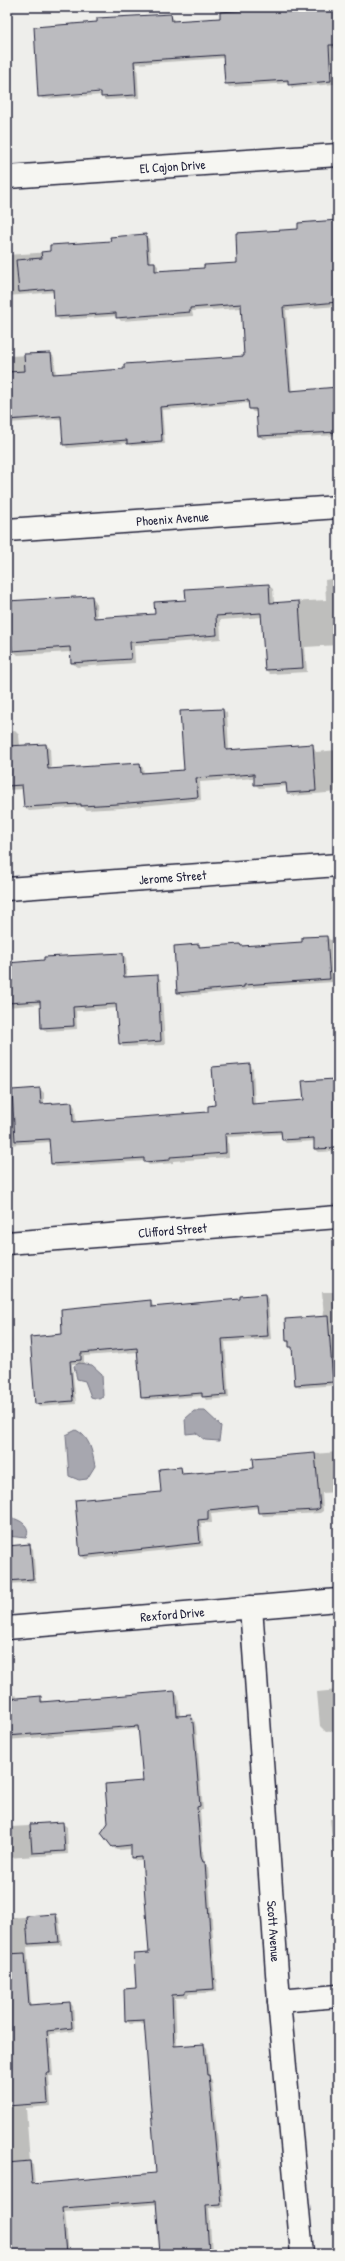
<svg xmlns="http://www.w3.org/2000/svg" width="345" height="2261" font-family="'Patrick Hand',sans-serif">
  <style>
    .water { fill: #a7a7af; stroke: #727281 }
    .shadow { fill: #0003; fill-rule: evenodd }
    .building { fill: #bbbbbf; stroke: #22223b }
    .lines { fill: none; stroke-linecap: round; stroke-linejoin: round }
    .minor-casing { stroke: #22223b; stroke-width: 25 }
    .minor { stroke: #f6f6f2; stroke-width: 22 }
    .labels { text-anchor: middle; stroke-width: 4; stroke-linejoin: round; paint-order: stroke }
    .street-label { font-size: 13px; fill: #22223b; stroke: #f6f6f2 }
  </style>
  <rect width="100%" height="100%" fill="#eeeeeb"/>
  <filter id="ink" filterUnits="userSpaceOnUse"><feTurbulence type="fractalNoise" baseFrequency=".025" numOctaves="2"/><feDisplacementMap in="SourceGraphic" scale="8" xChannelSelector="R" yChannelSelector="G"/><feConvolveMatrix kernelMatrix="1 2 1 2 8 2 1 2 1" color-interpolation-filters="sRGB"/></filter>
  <g filter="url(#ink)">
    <path class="water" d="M79,1363L92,1365L102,1374L103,1397L99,1399L91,1397L85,1381L77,1379L74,1366Z
      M194,1411H205L221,1426L219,1441L205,1440L196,1433L186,1434L185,1419Z
      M76,1430C90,1437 92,1451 95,1466L87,1479L79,1480L69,1476L66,1435Z
      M7,1517C17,1518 33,1525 26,1538L7,1536Z"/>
    <path class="shadow" d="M283,7H338V48H332L334,84L292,88L289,83L229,87L226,83L224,58L137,64L139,98L105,100L102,95L43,99L39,96L171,15L175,22L221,19ZM106,91V93L41,97V95Z
      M338,221V306L286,310L292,392L338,388V435L263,439L259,436L258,412H253L250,409L249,403L162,410L165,444L131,446L128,443L67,448L64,444L62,419L7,423V325L9,356L51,354L54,357L56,375L125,370L245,357L242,308L192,311L193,316L121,321L117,316L60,320L56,317L55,292L7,296V255L51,252L145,235L149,239L151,263H154L158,266V272L205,269L238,264L299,230Z
      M338,578V645L305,647L307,672L270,674L266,670L263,617L220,620L221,639L134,646L135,663L77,667L72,663L71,652L18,655L13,651V643L7,644V602L92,597L96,602L97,619L156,615L187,601L268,585L273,589L274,603L326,600L325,580Z
      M223,710L227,713L229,751L312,745L316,752L338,750V792L292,796L288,792V786L259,788L255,784V778L200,782L201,800L122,808L86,810L83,807L29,811L25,807L24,789L7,790V732L15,731L19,735L20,746L46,745L50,748L51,770L139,764L143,768L144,773L185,771Z
      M327,937L330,940L338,939V971L333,972V982L247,988V990L182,996L178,992L199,945L201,948L240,945L243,947L303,943Z
      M122,954L126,958L127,978L157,976L161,980L165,1045L123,1047L120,1044L118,1008L76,1011L77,1029L46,1031L42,1028L41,1004L7,1007V964Z
      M249,1065L253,1069L255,1105L305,1101L334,1080L338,1083V1151L319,1152L315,1149V1141L286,1143L283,1140L282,1134L228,1137L229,1157L173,1161V1163L149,1165L145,1161L56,1167L52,1164L50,1142L7,1145V1091L40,1089L44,1093V1105L71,1103L75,1107L76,1123L209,1113Z
      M322,1292H338V1322H332L336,1385L299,1388L295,1385L293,1349L287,1341L324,1317Z
      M265,1295L268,1299L271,1339L225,1342L229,1398L206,1400L203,1396L145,1400L142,1397L138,1352L84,1356V1363L72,1364L76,1404L39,1407L36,1403L63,1335L150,1301L154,1307L241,1300Z
      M7,1316L11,1344L7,1345Z
      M338,1452V1492L322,1493L323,1511L320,1513L263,1516L258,1508L211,1513L212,1523H201L203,1546L85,1559L81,1555L162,1493L181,1468L185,1475L255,1469L254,1459Z
      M30,1546L33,1549L36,1582L7,1584V1547Z
      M338,1690V1731L326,1732L320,1726L317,1692Z
      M174,1692L178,1695L180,1717L190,1716L194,1719L196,1727L203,1810H200L204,1861L208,1866L217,1992L188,1994V1997L175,1998L177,2047L204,2045L207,2048L210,2078L212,2080L224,2207L209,2208L212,2253L233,2252L235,2254H161L157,2204L65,2212L69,2254H7V1918L56,1915L59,1918L62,1945L27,1947L31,2006L70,2003L73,2006L75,2031L50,2034L53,2076H49L51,2106L26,2108L30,2163L33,2165L35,2185L157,2174L146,2023L130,2024L126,2020L151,1954L143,1861H136L132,1858V1849L116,1850L113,1846L144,1782L140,1729L7,1740V1696L15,1695L19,1699L40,1697L44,1702Z
      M7,1775L11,1827L63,1824L67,1827L68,1854L7,1858Z
      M338,1818V1899L330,1819Z"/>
    <path class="building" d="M290,7H338V45H329L331,81L288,85V80L225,84L223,55L134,61L136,95L101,97V92L38,97L34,27L97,22V18L171,14L172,21L220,18V12Z
      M338,220V302L283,307L290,391L338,387V432L258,436L256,409H249L248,400L160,407L162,441L127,444V440L63,445L61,416L7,420V372L25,371L24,354L51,353L53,374L124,369V364L244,356L241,304L190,308V312L116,318V313L55,317L53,289L19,292L16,260L42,258L41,252L50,251V245L111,241L110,237L146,234L148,262H155V271L204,268V265L237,263L236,233L298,229V223Z
      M269,584L270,603L299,601L303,668L265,670L261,613L216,616L217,635L130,642L131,659L71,663L70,647L12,651L11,639H7V601L92,596L94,618L155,614L154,602L186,600L185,589Z
      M223,709L226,750L313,744L316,791L287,793L286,783L254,785V774L196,778L198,797L117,804L81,806V804L24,807L22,785L7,786V746L46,744L48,769L140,763L141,773L184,770L180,711Z
      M327,936L330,979L244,985V987L177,993L174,946L199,944V947L240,944L241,946L302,942V937Z
      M123,953L124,977L158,975L161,1041L119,1044L116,1004L73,1007L74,1026L41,1028L40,1001L7,1003V963L44,960V957Z
      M250,1064L252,1104L304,1100L302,1081L335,1079L336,1098H338V1148L314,1149V1138L282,1140L281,1131L225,1134L226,1153L170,1157V1160L144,1162V1158L51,1164L49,1139L15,1141L12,1090L40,1088L41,1104L72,1102L73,1122L208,1112V1106L215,1105L212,1067Z
      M265,1294L268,1336L222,1339L226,1395L202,1397V1393L141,1398L137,1348L81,1353V1360L70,1361L73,1401L35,1404L30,1337L62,1334L61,1309L151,1300V1307L240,1299V1296Z
      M328,1316L333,1382L295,1385L292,1347H289V1341H286L285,1319Z
      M315,1453L320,1508L316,1510L258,1513L257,1505L208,1510V1519L198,1520L200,1543L80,1556L75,1500L161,1492L159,1469L181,1467L182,1474L254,1468L253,1458Z
      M30,1544L33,1579L7,1581V1546Z
      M175,1691L177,1716L191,1715L193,1723L200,1806L197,1807L201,1857L203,1862H205L214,1989L185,1991V1994L172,1995L174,2046L204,2044L207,2075H209L221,2204L206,2205L209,2254H160L156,2201L62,2208L66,2254H7V2163L30,2161L32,2184L156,2173L144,2020L125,2021L124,1989L136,1988L134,1954L149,1953L142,1857L131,1858V1845L112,1847L101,1833L108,1823L105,1784L143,1781L138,1726L7,1736V1699L41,1696V1702Z
      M63,1822L65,1851L32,1853L30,1824Z
      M56,1914L59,1942L28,1944L26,1916Z
      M25,1953L29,2005L70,2002L72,2028L47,2031L50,2073H46L48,2103L7,2106V1954Z"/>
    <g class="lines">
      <defs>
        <g id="minor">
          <path id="s1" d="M7,177L338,155"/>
          <path id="s2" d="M7,530L338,507"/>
          <path id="s3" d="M7,889L338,865"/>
          <path id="s4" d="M7,1243L338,1217"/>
          <path id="s5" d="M251,1607L279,2001L302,2254"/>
          <path id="s6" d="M7,1628L338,1600"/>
          <path d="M279,2001L338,1996"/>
        </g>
      </defs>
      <use href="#minor" class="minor-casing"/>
      <use href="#minor" class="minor"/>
    </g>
  </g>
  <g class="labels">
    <g class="street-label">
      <text dy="5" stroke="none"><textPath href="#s1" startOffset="166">El Cajon Drive</textPath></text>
      <text dy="5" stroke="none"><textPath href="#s2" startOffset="166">Phoenix Avenue</textPath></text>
      <text dy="5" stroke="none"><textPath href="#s3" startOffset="166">Jerome Street</textPath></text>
      <text dy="5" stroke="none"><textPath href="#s4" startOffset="166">Clifford Street</textPath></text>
      <text dy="5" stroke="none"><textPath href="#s6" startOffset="166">Rexford Drive</textPath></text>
      <text dy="5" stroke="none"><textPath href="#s5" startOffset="325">Scott Avenue</textPath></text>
    </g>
  </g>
  <rect width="345" height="2261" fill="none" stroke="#f6f6f2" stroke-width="24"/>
  <rect x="12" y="12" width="321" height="2237" fill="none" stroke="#22223b" stroke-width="1.5" filter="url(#ink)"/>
</svg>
